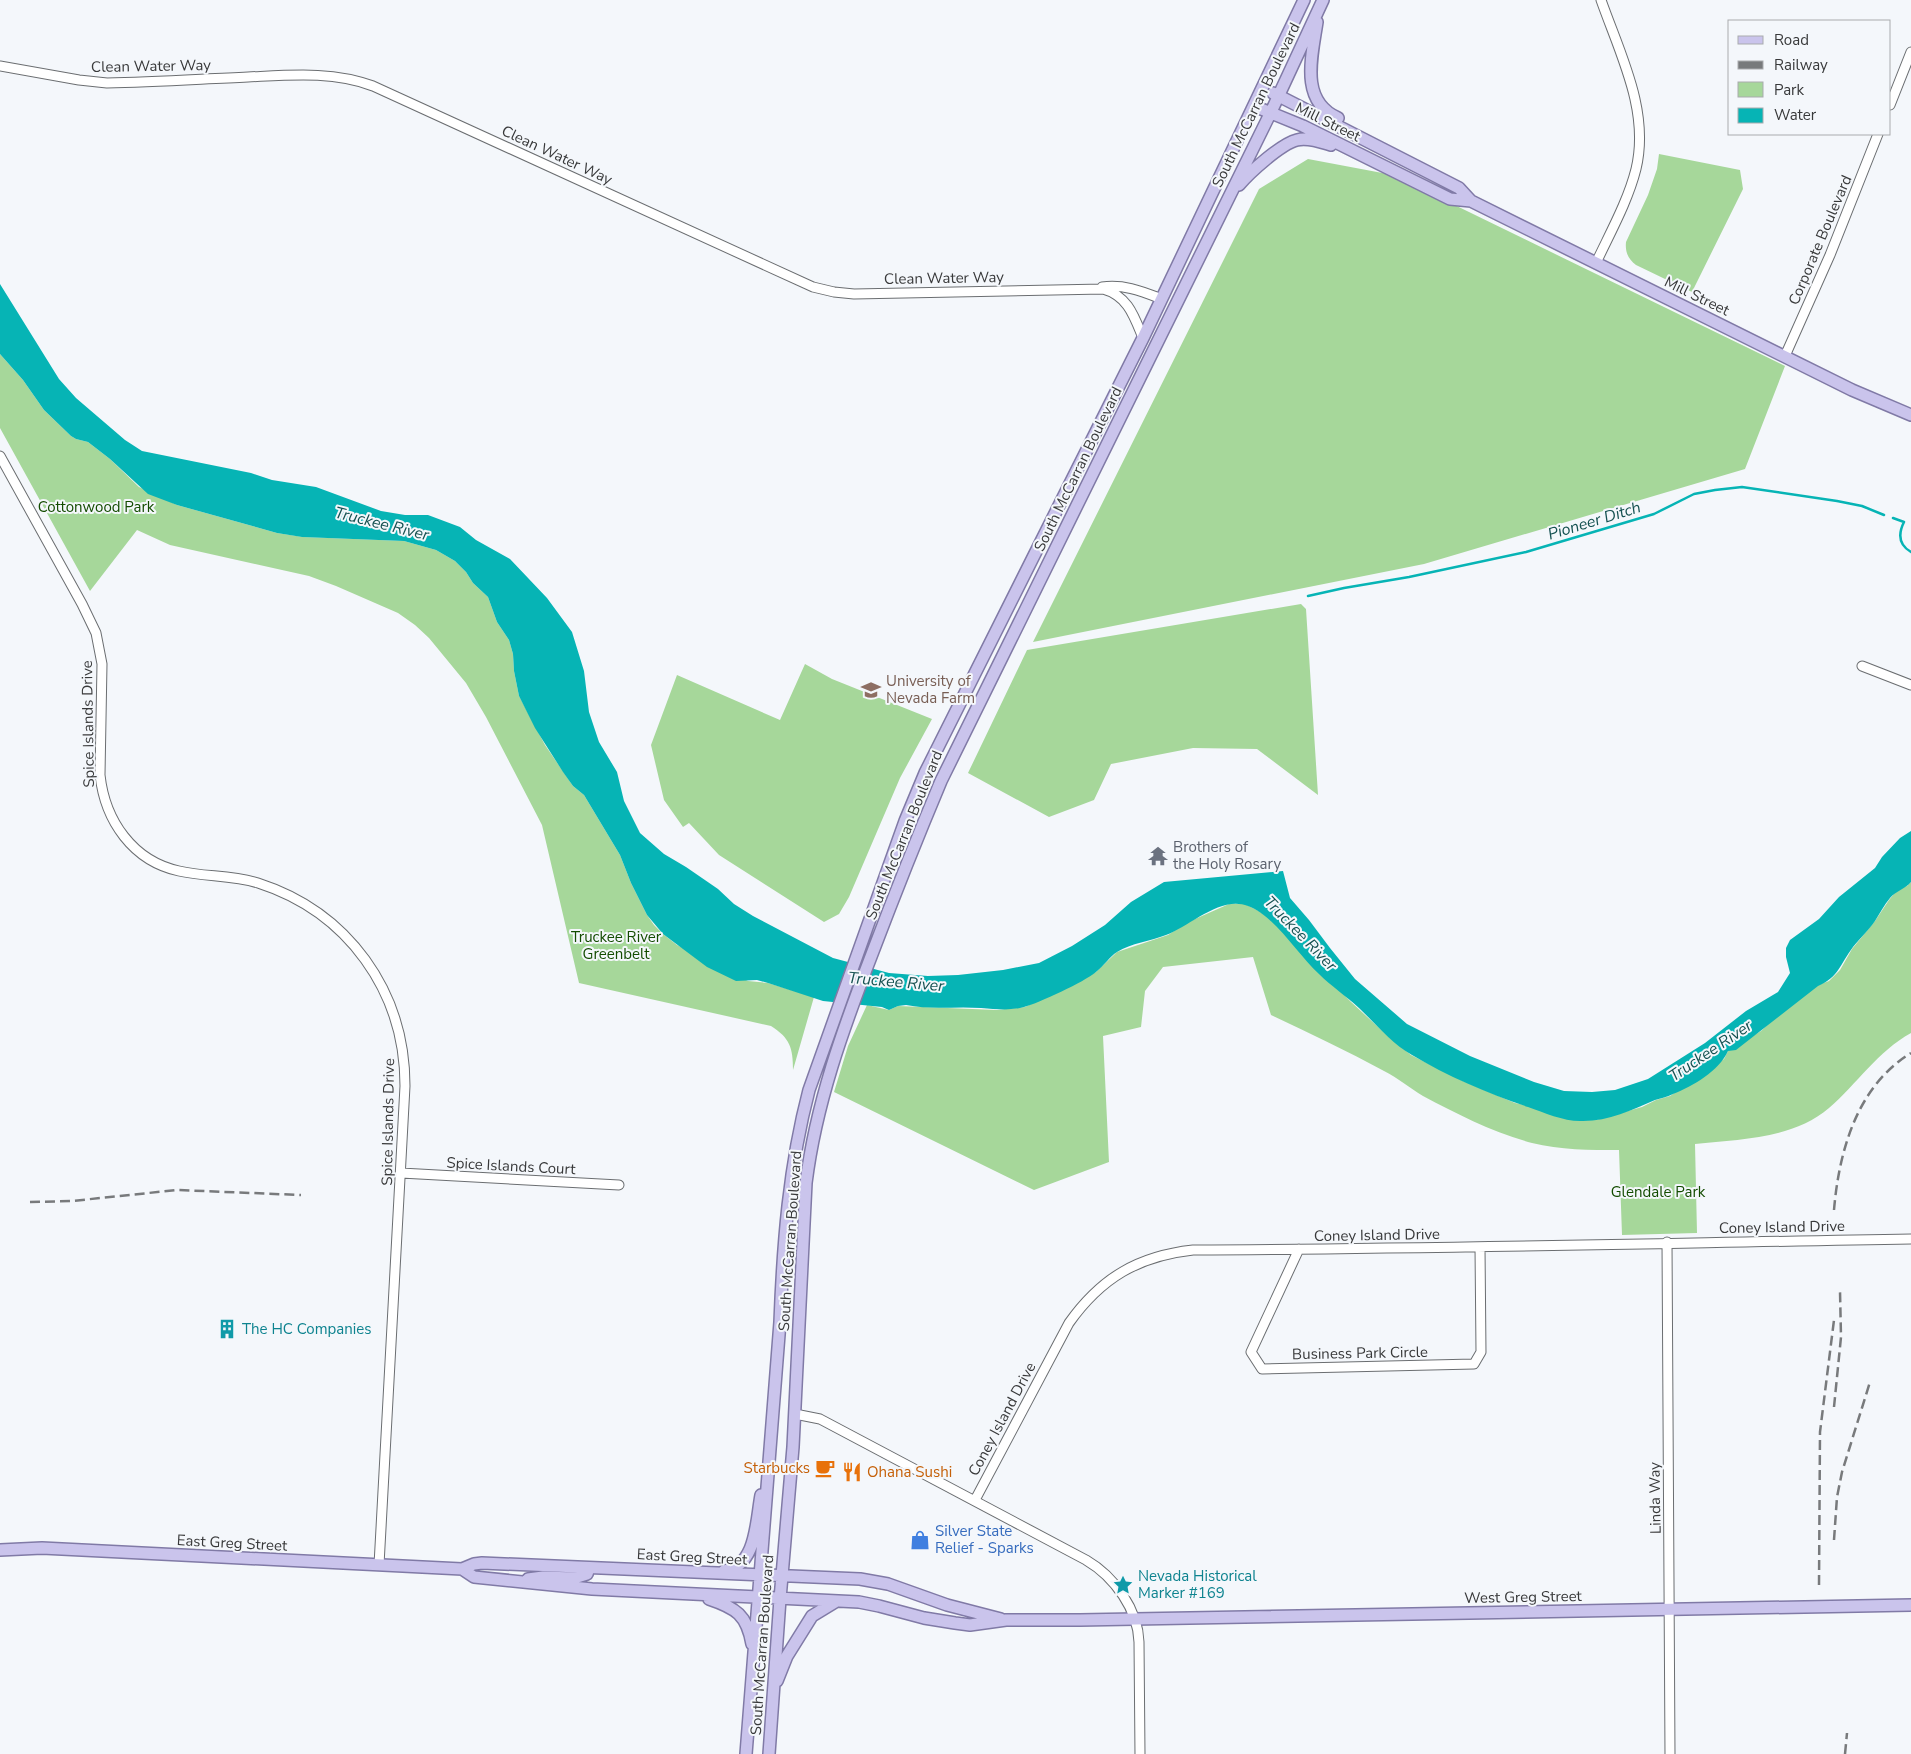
<svg xmlns="http://www.w3.org/2000/svg" width="1911" height="1754" font-family="'Nunito Sans',sans-serif">
  <style>
    .green { fill: #a6d79a }
    .water { fill: #06b4b5 }
    .lines { fill: none; stroke-linecap: round; stroke-linejoin: round }
    .stream { stroke: #06b4b5; stroke-width: 2.5 }
    .minor-casing { stroke: #6b6e71; stroke-width: 11 }
    .major-casing { stroke: #807aa6; stroke-width: 14 }
    .minor { stroke: #fff; stroke-width: 9 }
    .major { stroke: #cac4ec; stroke-width: 11 }
    .rail { stroke: #787a7c; stroke-width: 2.5; stroke-dasharray: 10 5; stroke-linecap: butt }
    .labels { text-anchor: middle; stroke-width: 4; stroke-linejoin: round; paint-order: stroke }
    .street-label { font-size: 15px; fill: #38393a; stroke: #f4f7fb }
    .park-label { font-size: 15px; fill: #134c00; stroke: #f4f7fb }
    .education-label { font-size: 15px; fill: #785e54; stroke: #f4f7fb; text-anchor: start }
    .worship-label { font-size: 15px; fill: #5b616d; stroke: #f4f7fb; text-anchor: start }
    .culture-label { font-size: 15px; fill: #0d838f; stroke: #f4f7fb; text-anchor: start }
    .food-label { font-size: 15px; fill: #c56008; stroke: #f4f7fb; text-anchor: end }
    .shop-label { font-size: 15px; fill: #366cbe; stroke: #f4f7fb; text-anchor: start }
    .water-label { font-size: 16px; font-style: italic; fill: #155151; stroke: #f4f7fb }
  </style>
  <rect width="100%" height="100%" fill="#f4f7fb"/>
  <path class="green" d="M1659,154L1740,170L1743,189L1692,292L1636,265C1628,259 1625,252 1626,242L1648,195L1657,169Z
    M1308,159L1393,175L1785,366L1745,469L1424,564L1033,642L1259,189Z
    M0,354L23,380L44,410L71,436L76,439L88,442L110,459L139,487L177,505L277,533L303,537L404,541L436,550L455,561L466,572L473,583L488,597L497,622L509,640L513,654L514,671L519,696L545,745L573,786L584,795L620,855L631,883L647,915L654,925L663,934L677,945L748,981L768,983L814,997L793,1070C793,1048 790,1038 771,1026L579,983L542,825L486,717L466,683L429,638L415,625L398,613L336,586L309,576L170,545L137,530L90,591L0,428Z
    M1301,604L1306,609L1318,795L1257,749L1193,748L1111,764L1094,800L1049,817L968,773L1027,650Z
    M805,664L832,679L932,719L900,778L849,897L839,914L824,922L719,855L689,823L683,827L664,800L651,745L677,675L780,720Z
    M1911,882V1033C1878,1051 1857,1084 1829,1108C1793,1139 1740,1139 1695,1144L1697,1233L1622,1235L1619,1150C1590,1150 1560,1150 1532,1143C1494,1133 1457,1114 1423,1096C1410,1088 1398,1078 1384,1071C1347,1051 1309,1033 1271,1015L1253,957L1163,967L1145,991L1141,1027L1103,1036L1109,1162L1034,1190L834,1092L848,1046L867,1005L889,1010L898,1006L997,1010L1025,1007L1096,972L1117,952L1168,935L1186,923L1229,904H1245L1259,911L1271,920L1350,1001L1390,1038L1411,1055L1463,1081L1515,1103L1596,1120L1642,1107L1656,1100L1670,1096L1724,1059L1728,1051L1761,1031L1778,1015L1818,985L1829,981L1840,970L1852,949L1875,921L1889,900L1897,890L1907,886Z"/>
  <path class="water" d="M0,284L59,379L76,398L125,440L142,451L251,473L272,480L316,487L381,511L405,515H428L460,527L476,540L510,559L547,598L572,632L584,671L589,712L599,742L617,772L624,801L640,833L664,854L686,867L718,889L734,904L753,916L833,958L889,973L928,976L958,975L1003,970L1039,963L1072,946L1105,925L1131,902L1164,882L1283,871L1290,898L1309,920L1330,948L1355,979L1407,1024L1470,1056L1534,1082L1564,1091L1592,1092L1615,1090L1648,1079L1705,1043L1746,1011L1778,992L1790,973L1786,957V948L1790,940L1819,919L1839,897L1875,868L1882,857L1900,838L1911,831V882C1905,889 1896,891 1890,898C1884,905 1880,913 1875,921C1869,930 1860,938 1853,947C1840,964 1839,977 1818,986L1736,1050L1728,1051C1719,1071 1693,1086 1673,1094C1667,1097 1661,1098 1655,1100C1632,1110 1609,1121 1583,1121C1565,1122 1545,1113 1528,1107C1489,1094 1447,1076 1412,1055C1391,1043 1376,1024 1359,1008C1346,996 1331,986 1319,974C1297,954 1275,916 1248,906C1221,895 1190,926 1166,935C1151,941 1131,943 1117,952C1109,957 1104,966 1096,972C1084,982 1039,1003 1024,1007C1009,1011 996,1009 981,1008C956,1006 931,1010 906,1005L898,1006L889,1010L882,1007L823,1001L768,983L757,980L736,981L707,967L663,934L647,915L631,883L620,855L584,795L573,786L563,772L535,728L519,696L514,671L513,654L509,640L497,622L488,597L473,583L466,572L455,561L436,550L404,541L302,537L277,533L177,505L148,494L110,459L88,442L76,439L71,436L44,410L23,380L0,354Z"/>
  <g class="lines">
    <path class="stream" d="M1893,518L1904,522C1898,534 1899,545 1911,552
      M1308,596L1344,588L1409,577L1526,552L1654,514L1694,494L1715,490L1742,487L1837,501L1862,506L1884,515"/>
    <defs>
      <path id="minor" d="M0,66L79,80L107,83C154,82 201,79 248,77C291,75 333,71 373,86L813,287L834,292L854,294L1103,289C1128,296 1134,316 1143,338
        M1890,105L1911,52
        M1596,263C1610,233 1628,201 1636,169C1650,111 1620,54 1601,0
        M1102,287C1124,284 1141,291 1162,299
        M1785,356L1830,255L1878,134
        M0,456L82,604L96,633L102,664L100,775C105,821 133,861 179,871C205,877 232,875 258,883C348,912 405,991 405,1086L379,1565
        M1862,666L1911,685
        M401,1173L619,1185
        M1667,1242L1670,1754
        M1299,1249L1251,1352L1262,1369L1474,1364L1481,1352L1480,1247
        M795,1414L820,1419L1086,1560C1115,1577 1138,1610 1139,1642L1140,1754
        M975,1500L1069,1323C1101,1278 1138,1256 1193,1250C1432,1249 1672,1243 1911,1239"/>
      <path id="major" d="M1317,22C1312,56 1299,101 1338,118
        M1273,93L1459,188L1471,201L1852,390L1911,415
        M1254,106L1303,126L1450,199L1471,201
        M1239,185C1250,172 1281,144 1297,140C1308,137 1321,142 1331,145
        M0,1550L42,1548L462,1569L474,1564L482,1563L860,1579L888,1584L947,1605L1001,1619
        M462,1569L474,1577L592,1589L859,1602L879,1606L924,1618L955,1623L970,1625L1006,1620H1080L1911,1605
        M724,1571C757,1566 756,1521 761,1495
        M528,1579L543,1577L574,1578L587,1574L589,1568
        M709,1599C736,1608 747,1615 752,1644
        M777,1681L787,1656L812,1616L835,1602
        M746,1754L780,1322C783,1243 789,1166 809,1090L905,821L925,773L1143,338L1304,0
        M769,1754L780,1599L793,1447L806,1183C816,1103 843,1029 872,954C894,896 917,838 941,781L1271,112L1323,0"/>
    </defs>
    <use href="#minor" class="minor-casing"/>
    <use href="#major" class="major-casing"/>
    <use href="#minor" class="minor"/>
    <use href="#major" class="major"/>
    <path class="rail" d="M30,1202L72,1201L177,1190L301,1195
      M1834,1210C1839,1151 1857,1086 1911,1053
      M1834,1407L1841,1337L1840,1291
      M1834,1540L1837,1497L1842,1472L1870,1382
      M1819,1585L1820,1432L1834,1320
      M1845,1754L1847,1733"/>
  </g>
  <defs>
    <symbol id="school-bare" viewBox="-9 -9 18 18"><path d="M0-5L7-2L0 1L-7-2ZM-4 1L0 2.5L4 1V4Q0 6-4 4Z" fill="#8d6e63" stroke="#f4f7fb" stroke-width="2.5" paint-order="stroke"/></symbol>
    <symbol id="temple-bare" viewBox="-9 -9 18 18"><path d="M0-6L5-2H3V0L6.5 2.5H4V6H1.5V3h-3V6H-4V2.5H-6.5L-3 0V-2H-5Z" fill="#6b7280" stroke="#f4f7fb" stroke-width="2.5" paint-order="stroke"/></symbol>
    <symbol id="building-bare" viewBox="-9 -9 18 18"><path d="M-4-6H4V6H1V3H-1V6H-4ZM-2.5-4.3h1.7v1.8h-1.7ZM.8-4.3h1.7v1.8H.8ZM-2.5-1h1.7V.8h-1.7ZM.8-1h1.7V.8H.8Z" fill="#0f9aa8" stroke="#f4f7fb" stroke-width="2.5" paint-order="stroke"/></symbol>
    <symbol id="cafe-bare" viewBox="-9 -9 18 18"><path d="M-5.5-4.5H6V0H3Q3 3.5 0 3.5H-2.5Q-5.5 3.5-5.5 0ZM3-3.2v2h1.7v-2ZM-6 4.5H4V6H-6Z" fill="#e8710a" stroke="#f4f7fb" stroke-width="2.5" paint-order="stroke"/></symbol>
    <symbol id="restaurant-bare" viewBox="-9 -9 18 18"><path d="M-5-6h1v4h1v-4h1v4h1v-4h1v5L-1.5 .5V6h-2V.5L-5-1ZM5-6V6H3V1.5H1.5Q1.5-4 5-6Z" fill="#e8710a" stroke="#f4f7fb" stroke-width="2.5" paint-order="stroke"/></symbol>
    <symbol id="shop-bare" viewBox="-9 -9 18 18"><path d="M-5-2.5h2.3a2.7 3.5 0 0 1 5.4 0H5L5.5 6h-11ZM-1.5-2.5h3a1.5 2.3 0 0 0-3 0Z" fill="#3f7fe0" stroke="#f4f7fb" stroke-width="2.5" paint-order="stroke"/></symbol>
    <symbol id="sight-bare" viewBox="-9 -9 18 18"><path d="M0-6L1.8-2.2L6-1.7L2.9 1.2L3.7 5.4L0 3.3L-3.7 5.4L-2.9 1.2L-6-1.7L-1.8-2.2Z" fill="#0f9aa8" stroke="#f4f7fb" stroke-width="2.5" paint-order="stroke"/></symbol>
  </defs>
  <g fill-rule="evenodd">
    <use href="#school-bare" x="857" y="676" width="28" height="28"/>
    <use href="#temple-bare" x="1144" y="842" width="28" height="28"/>
    <use href="#building-bare" x="213" y="1315" width="28" height="28"/>
    <use href="#cafe-bare" x="811" y="1454" width="28" height="28"/>
    <use href="#restaurant-bare" x="838" y="1458" width="28" height="28"/>
    <use href="#shop-bare" x="906" y="1526" width="28" height="28"/>
    <use href="#sight-bare" x="1109" y="1571" width="28" height="28"/>
  </g>
  <g class="labels">
    <g class="street-label">
      <text transform="translate(151 66) rotate(-1)" y="5">Clean Water Way</text>
      <text transform="translate(1256 105) rotate(-64)" y="5">South McCarran Boulevard</text>
      <text transform="translate(1328 122) rotate(26)" y="5">Mill Street</text>
      <text transform="translate(557 155) rotate(25)" y="5">Clean Water Way</text>
      <text transform="translate(1820 240) rotate(-67)" y="5">Corporate Boulevard</text>
      <text transform="translate(944 278) rotate(-1)" y="5">Clean Water Way</text>
      <text transform="translate(1697 296) rotate(26)" y="5">Mill Street</text>
      <text transform="translate(1078 469) rotate(-64)" y="5">South McCarran Boulevard</text>
      <text transform="translate(88 724) rotate(-91)" y="5">Spice Islands Drive</text>
      <text transform="translate(904 835) rotate(-68)" y="5">South McCarran Boulevard</text>
      <text transform="translate(388 1122) rotate(-89)" y="5">Spice Islands Drive</text>
      <text transform="translate(511 1166) rotate(3)" y="5">Spice Islands Court</text>
      <text transform="translate(1782 1227) rotate(-1)" y="5">Coney Island Drive</text>
      <text transform="translate(1377 1235) rotate(-1)" y="5">Coney Island Drive</text>
      <text transform="translate(790 1241) rotate(-86)" y="5">South McCarran Boulevard</text>
      <text transform="translate(1360 1353) rotate(-1)" y="5">Business Park Circle</text>
      <text transform="translate(1002 1419) rotate(-62)" y="5">Coney Island Drive</text>
      <text transform="translate(1655 1498) rotate(-91)" y="5">Linda Way</text>
      <text transform="translate(232 1543) rotate(3)" y="5">East Greg Street</text>
      <text transform="translate(692 1557) rotate(3)" y="5">East Greg Street</text>
      <text transform="translate(1523 1597) rotate(-1)" y="5">West Greg Street</text>
      <text transform="translate(762 1645) rotate(-86)" y="5">South McCarran Boulevard</text>
    </g>
    <g class="park-label">
      <text x="96" y="512">Cottonwood Park</text>
      <text x="616" y="942">Truckee River<tspan x="616" dy="17">Greenbelt</tspan></text>
      <text x="1658" y="1197">Glendale Park</text>
    </g>
    <g class="education-label">
      <text x="886" y="686">University of<tspan x="886" dy="17">Nevada Farm</tspan></text>
    </g>
    <g class="worship-label">
      <text x="1173" y="852">Brothers of<tspan x="1173" dy="17">the Holy Rosary</tspan></text>
    </g>
    <g class="culture-label">
      <text x="242" y="1334">The HC Companies</text>
      <text x="1138" y="1581">Nevada Historical<tspan x="1138" dy="17">Marker #169</tspan></text>
    </g>
    <g class="food-label">
      <text x="810" y="1473">Starbucks</text>
      <text x="867" y="1477" text-anchor="start">Ohana Sushi</text>
    </g>
    <g class="shop-label">
      <text x="935" y="1536">Silver State<tspan x="935" dy="17">Relief - Sparks</tspan></text>
    </g>
    <g class="water-label">
      <text transform="translate(1594 520) rotate(-17)" y="6">Pioneer Ditch</text>
      <text transform="translate(382 523) rotate(14)" y="6">Truckee River</text>
      <text transform="translate(1301 933) rotate(46)" y="6">Truckee River</text>
      <text transform="translate(896 981) rotate(5)" y="6">Truckee River</text>
      <text transform="translate(1710 1050) rotate(-34)" y="6">Truckee River</text>
    </g>
  </g>
  <rect x="1728" y="20" width="162" height="115" fill="#f4f7fb" stroke="#a9abae"/>
  <rect x="1738" y="36" width="25" height="8" fill="#cac4ec" stroke="#a9abae"/>
  <text x="1774" y="45" font-size="15" fill="#38393a">Road</text>
  <rect x="1738" y="61" width="25" height="8" fill="#787a7c" stroke="#a9abae"/>
  <text x="1774" y="70" font-size="15" fill="#38393a">Railway</text>
  <rect x="1738" y="82" width="25" height="15" fill="#a6d79a" stroke="#a9abae"/>
  <text x="1774" y="95" font-size="15" fill="#38393a">Park</text>
  <rect x="1738" y="108" width="25" height="15" fill="#06b4b5" stroke="#a9abae"/>
  <text x="1774" y="120" font-size="15" fill="#38393a">Water</text>
</svg>
